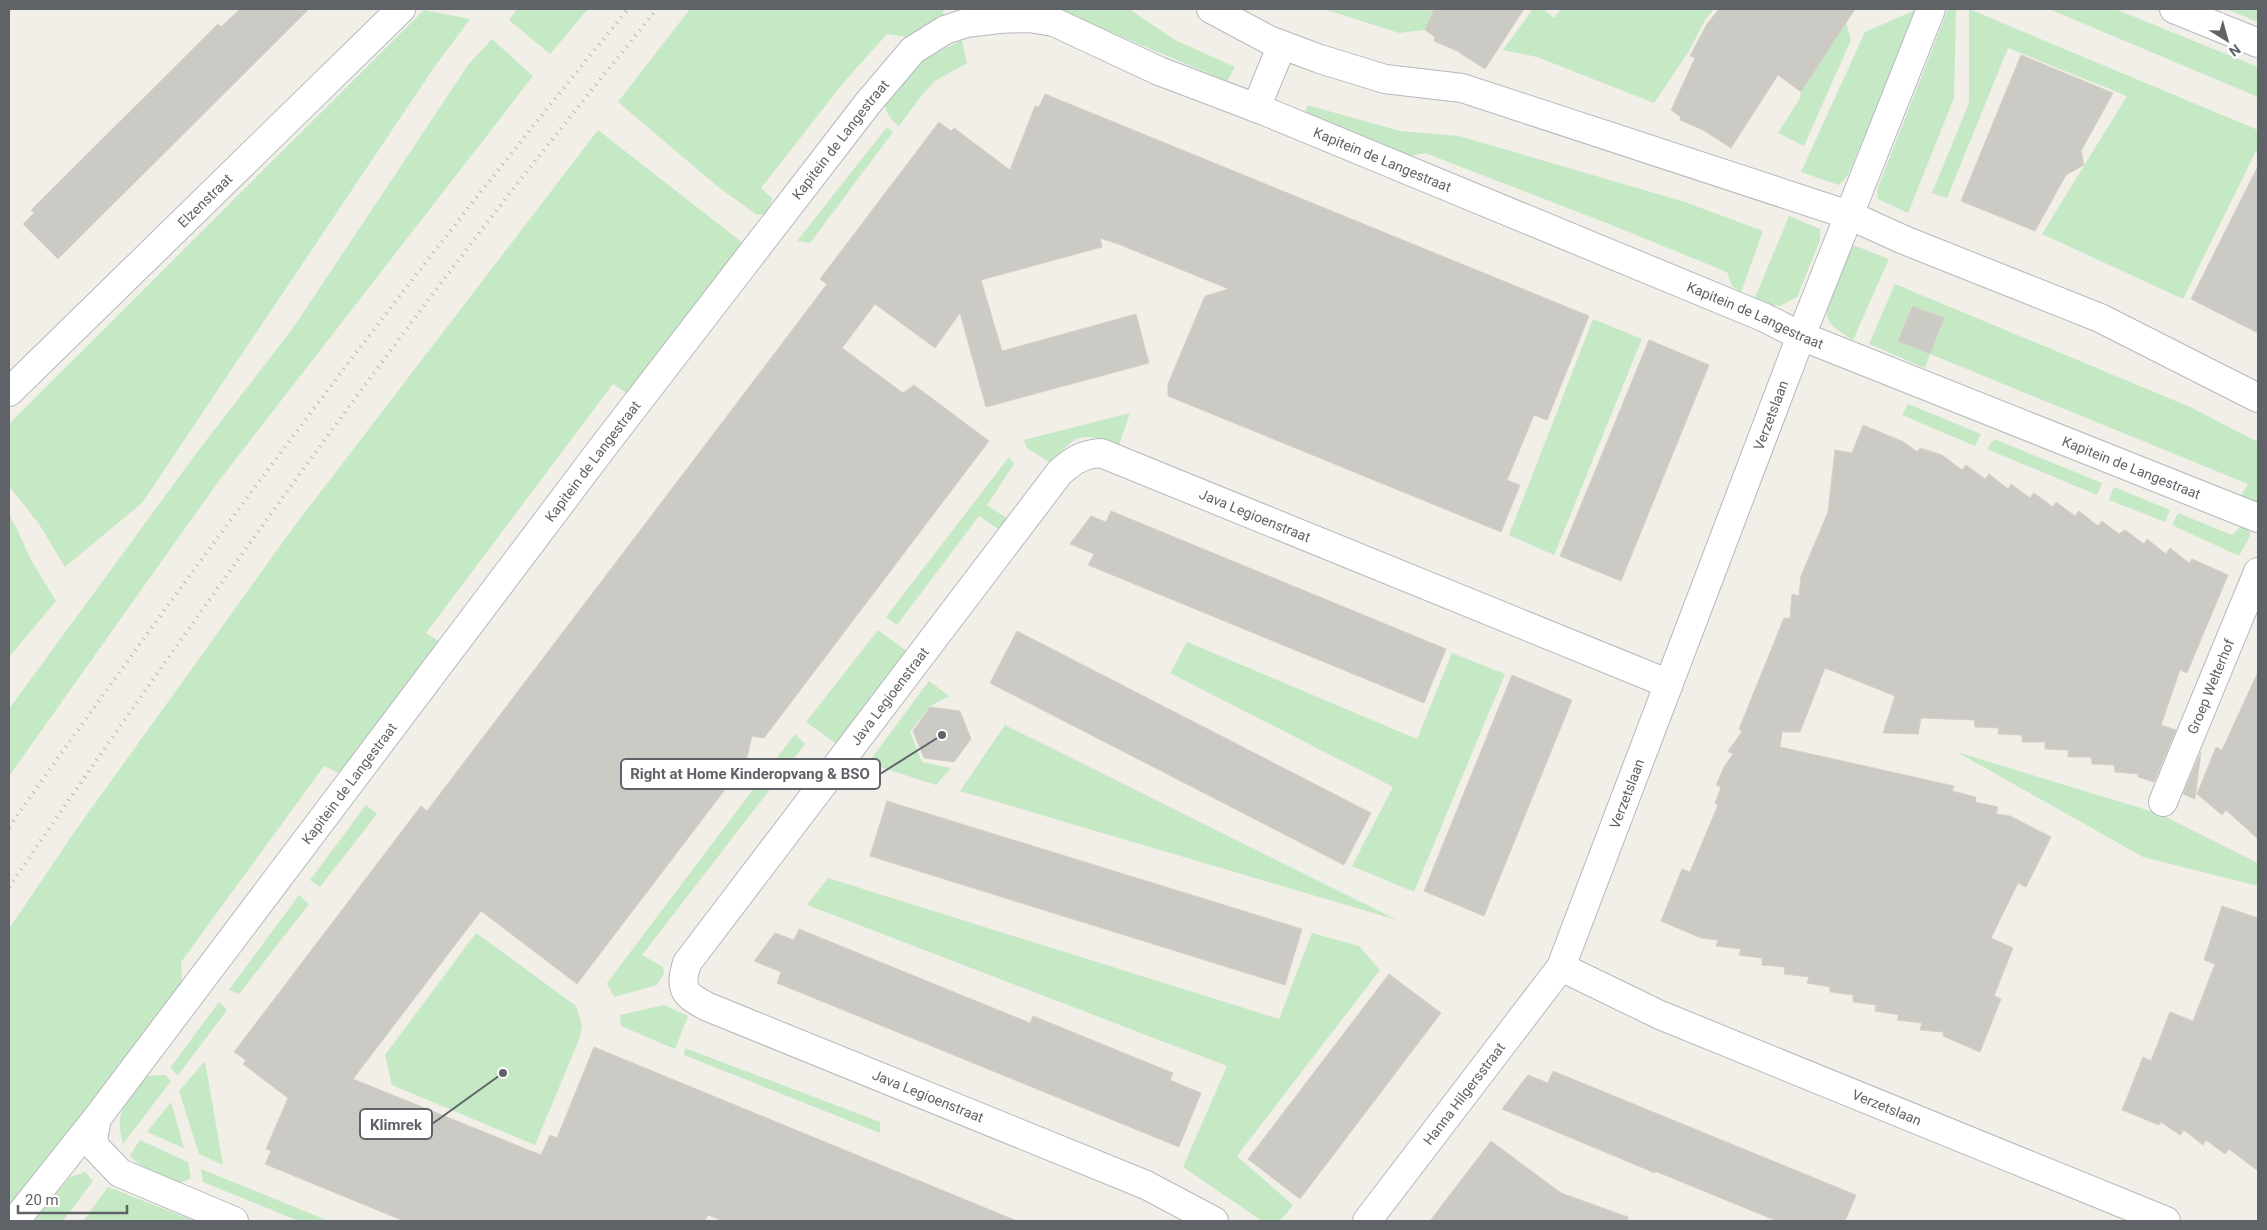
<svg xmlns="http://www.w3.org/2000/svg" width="2267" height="1230" font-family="Roboto,sans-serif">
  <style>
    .green { fill: #c5e8c5; fill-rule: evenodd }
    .building { fill: #cccac5; stroke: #d6d1c6 }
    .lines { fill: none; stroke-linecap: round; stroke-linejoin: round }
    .minor-casing { stroke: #b5b8bc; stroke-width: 30 }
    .minor { stroke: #fff; stroke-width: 28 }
    .rail { stroke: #b6b7b8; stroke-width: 4; stroke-dasharray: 1 6; stroke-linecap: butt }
    .labels { text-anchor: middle; stroke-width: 5; stroke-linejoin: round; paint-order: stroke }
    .street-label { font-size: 14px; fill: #5f6368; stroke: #fff }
    .leader { fill: none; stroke: #5f6368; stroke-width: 2 }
    .callout-dot { fill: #5f6368; stroke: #fff; stroke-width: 2 }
    .callout { fill: #fff; stroke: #5f6368; stroke-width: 2 }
    .callout-label { font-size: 15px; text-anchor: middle; font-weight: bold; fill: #5f6368 }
  </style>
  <rect width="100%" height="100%" fill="#f1efe8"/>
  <path class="green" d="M517,9H588L550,54L509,20Z
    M690,9H943L944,17L907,37L887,34L844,82L761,188L772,198L768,214L757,215L717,186L618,102Z
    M1055,9H1129L1175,40L1235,67L1227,81Z
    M1324,9H1434L1425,30L1399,33Z
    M1533,9H1543L1554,18L1561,9H1714L1706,18L1689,51L1654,103L1537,57L1503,50Z
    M1918,9L1848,175L1839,185L1801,172L1865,32Z
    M1948,9H1956L1954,98L1908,213L1878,199L1877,190Z
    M1969,9L2258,130V152L2256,151L2183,299L2042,234L2127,96L2008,48L1947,198L1932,193L1969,103Z
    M2049,9H2115L2258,67V97Z
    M2226,9H2258V22Z
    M424,10L470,19L433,69L142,503L65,567L39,524L9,486V424Z
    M1846,23L1851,40L1804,146L1778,133L1800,98L1801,92Z
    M492,39L533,76L218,482L9,776V709L195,455L293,328L468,65Z
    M962,40L967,63L935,81L921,96L899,126C889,118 886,113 884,101L911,70L929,57Z
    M1307,105L1400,131L1459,136L1685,202L1763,231L1741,292L1732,286L1727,272L1609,224L1425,153L1409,156L1305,115Z
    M887,127L893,132L810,243L797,241Z
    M598,130L744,244L628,394L613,384L426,633L440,642L339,773L324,766L181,962L182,988L9,1208V929L73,834L293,528Z
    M1789,216L1820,229V240L1797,297L1780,306L1767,304L1755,298Z
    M1853,245L1889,259L1853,340C1844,334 1835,330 1829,321C1820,306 1846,261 1853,245Z
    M1895,284L2190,407L2258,442V505L2240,497L2248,484L1930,354L1925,368L1869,344ZM1913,301L1912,306L1944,318L1930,354L1898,341Z
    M1593,319L1642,339L1554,555L1509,535Z
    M1908,404L1981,434L1975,446L1902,415Z
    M1130,413L1119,445C1082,432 1075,433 1052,464L1027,448L1024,440Z
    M1994,439L2102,483L2097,495L1987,449Z
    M1009,457L1014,464L987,505L1008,519L1000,530L979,516L897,625L886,617Z
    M2114,487L2170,510L2165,522L2109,500Z
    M2178,513L2232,535L2242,525L2249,528L2250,536L2239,556L2172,525Z
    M9,515L17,529L31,560L56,601L9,657Z
    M878,630L909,653L838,745L806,722Z
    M1187,642L1417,739L1452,653L1505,674L1414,892L1352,866L1393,787L1170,673Z
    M929,681L949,696L930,706L910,732L922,762L951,768L936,785L868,763Z
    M1005,725L1397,920L960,791Z
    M795,734L805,744L642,955L663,967L664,973L657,985L614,997L607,983Z
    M1957,752L2160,814L2258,863V886L2143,857Z
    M366,805L377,814L320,887L310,880Z
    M828,878L1279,1019L1312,933L1359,946L1380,970L1237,1156L1293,1205L1280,1221H1262L1183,1167L1227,1066L807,905Z
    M299,895L309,904L239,994L229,990Z
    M476,933L576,1006L582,1025L580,1037L535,1145L392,1085L385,1055Z
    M219,1002L227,1010L178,1075L170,1068Z
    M664,1005L688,1016L675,1049L621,1026L620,1015Z
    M685,1048L880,1122V1133L684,1055Z
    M205,1061L223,1165L199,1154L179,1091Z
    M165,1075L171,1081L123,1144C114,1111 126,1100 146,1076Z
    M171,1102L184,1148L147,1132Z
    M140,1140L188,1162L191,1178L176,1185L138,1164L130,1155Z
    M201,1169L329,1221H299L203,1182Z
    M85,1172L93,1181L63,1221H33L70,1177Z
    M108,1187L195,1221H83Z"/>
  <path class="building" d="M240,9H309L58,259L23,224L34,213L31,210L218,24L221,27Z
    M1434,9H1524L1485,69L1457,51L1434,41L1435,37L1425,30Z
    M1719,9H1855L1801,92L1778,75L1731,148L1703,130L1680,120L1681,117L1671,110L1695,58L1690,56L1707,24Z
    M2021,55L2113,93L2081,151L2084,165L2066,175L2035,231L1961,201Z
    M1045,94L1589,316L1547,420L1534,415L1507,480L1520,485L1501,532L1168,396V384L1205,296L1229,289L1118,244L1100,238L1102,247L981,280L1002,351L1136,314L1149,363L986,407L960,313L935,348L875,304L842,348L903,393L914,385L989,441L764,738L752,736L746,762L577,984L481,911L353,1079L541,1155L550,1135L557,1138L594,1047L1017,1221H723L708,1215L705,1221H404L265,1164L271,1151L266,1149L288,1098L243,1064L246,1060L234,1052L421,806L427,811L743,395L827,284L820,279L939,122L951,131L954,128L1010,170L1035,106L1039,107Z
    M2258,166V333L2191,299Z
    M1912,306L1944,318L1930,354L1898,341Z
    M1649,340L1709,365L1621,581L1560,556Z
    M1863,425L1904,442L1917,452L1920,448L1942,455L1962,470L1966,465L1985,479L1989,474L2008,489L2011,484L2030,498L2034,493L2053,507L2056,502L2075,516L2079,511L2098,526L2102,521L2119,534L2125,530L2144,544L2147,539L2166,554L2170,548L2189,563L2192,559L2228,575L2187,673L2180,670L2161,725L2176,730L2154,782L2138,777V774L2115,772L2114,765L2092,764L2091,757H2068V750L2045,749V742H2022V735L1998,734L1999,728L1975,727L1974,720L1921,718L1918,734L1883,733L1895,696L1825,668L1800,732H1782L1780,747L1954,786L1952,791L1976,797L1975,802L1998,807L1996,814L2010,816L2051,837L2026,887L2018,883L1991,938L2013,948L1994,996L2001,999L1980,1052L1943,1036V1032L1920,1030L1922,1023L1897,1020L1899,1015L1875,1011L1876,1005L1853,1002V995L1830,992V987L1807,983L1809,977L1784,974L1785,967L1762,965V958L1739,955L1741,949L1716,946L1718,940L1701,938L1661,921L1682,869L1690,872L1718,805L1715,803L1721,787L1716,785L1724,767L1733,754L1728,751L1742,732L1739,729L1784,618H1790L1792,594L1799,596L1801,576L1828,512L1835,450L1852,453Z
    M1111,511L1446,649L1424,703L1088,565L1094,554L1070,544L1091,516L1106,522Z
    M1017,631L1371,813L1344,865L990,683Z
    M2258,672V839L2226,810L2222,815L2197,794L2216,747L2222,750Z
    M1512,675L1572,700L1484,916L1424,891Z
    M930,707L960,711L971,739L954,762L924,758L913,731Z
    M2201,752L2195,799L2183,794Z
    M887,801L1302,929L1285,985L870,856Z
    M2222,906L2258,918V1171L2229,1149L2225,1154L2206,1140L2203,1145L2184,1130L2180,1135L2161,1122L2159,1125L2122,1110L2143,1057L2151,1061L2170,1012L2193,1021L2215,964L2204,960Z
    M799,929L1030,1023L1033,1016L1173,1073L1170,1080L1201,1093L1179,1147L777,983L781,972L754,961L775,933L794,940Z
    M1389,974L1441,1013L1300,1199L1248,1159Z
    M1553,1071L1856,1195L1845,1221H1777L1655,1171V1173L1502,1109L1528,1075L1548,1083Z
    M1491,1141L1561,1193L1628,1217V1221H1430Z"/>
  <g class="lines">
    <defs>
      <g id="minor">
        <path d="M1211,9L1269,40L1320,59L1385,79L1462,88L1849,215L1904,240L2100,318L2258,398"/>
        <path d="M2174,9L2258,43"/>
        <path d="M1256,108L1282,45"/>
        <path id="s1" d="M9,392L401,9"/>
        <path id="s2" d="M2163,802L2258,572"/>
        <path id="s3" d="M1561,967L1660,1015L2166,1221"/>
        <path d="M15,1221L97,1118"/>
        <path id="s4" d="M234,1221L120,1173L97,1149L93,1140L97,1118L603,447L868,103L913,50L945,30L966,23L999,19L1029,18L1054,22L1159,71L1267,112L1763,317L1801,336L2258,518"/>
        <path id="s5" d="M1214,1221L1146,1185L708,1007C684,995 679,989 687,963L1060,472C1074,460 1083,454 1101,453L1669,684"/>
        <path id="s6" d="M1367,1221L1561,967L1801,336L1931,9"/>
      </g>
    </defs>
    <use href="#minor" class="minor-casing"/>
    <use href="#minor" class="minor"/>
    <path class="rail" d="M9,827C206,548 411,273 628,9
      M9,887C158,670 310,455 470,245C531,165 594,87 657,9"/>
  </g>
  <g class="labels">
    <g class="street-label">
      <text dy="5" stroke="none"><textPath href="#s4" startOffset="1418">Kapitein de Langestraat</textPath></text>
      <text dy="5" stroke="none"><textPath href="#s4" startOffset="2038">Kapitein de Langestraat</textPath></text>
      <text dy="5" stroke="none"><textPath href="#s1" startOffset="274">Elzenstraat</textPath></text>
      <text dy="5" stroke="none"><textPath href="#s4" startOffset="2442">Kapitein de Langestraat</textPath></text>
      <text dy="5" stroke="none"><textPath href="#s6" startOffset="910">Verzetslaan</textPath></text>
      <text dy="5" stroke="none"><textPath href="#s4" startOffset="1012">Kapitein de Langestraat</textPath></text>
      <text dy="5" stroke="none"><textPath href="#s4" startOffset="2848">Kapitein de Langestraat</textPath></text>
      <text dy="5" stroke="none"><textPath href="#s5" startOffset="1435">Java Legioenstraat</textPath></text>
      <text dy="5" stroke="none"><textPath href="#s2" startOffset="125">Groep Welterhof</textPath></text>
      <text dy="5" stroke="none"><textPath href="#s5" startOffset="941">Java Legioenstraat</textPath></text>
      <text dy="5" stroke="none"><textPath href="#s4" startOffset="608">Kapitein de Langestraat</textPath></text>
      <text dy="5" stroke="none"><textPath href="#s6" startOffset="505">Verzetslaan</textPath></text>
      <text dy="5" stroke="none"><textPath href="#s6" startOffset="160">Hanna Hilgersstraat</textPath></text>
      <text transform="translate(928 1096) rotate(22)" y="5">Java Legioenstraat</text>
      <text dy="5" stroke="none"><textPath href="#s3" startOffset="355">Verzetslaan</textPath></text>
    </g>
  </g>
  <path class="leader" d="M942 735L880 774M503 1073L432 1124"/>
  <g class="callout-dot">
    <circle cx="942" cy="735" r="5"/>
    <circle cx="503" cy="1073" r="5"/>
  </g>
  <g class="callout">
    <rect x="621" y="759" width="259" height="30" rx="5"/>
    <rect x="360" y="1109" width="72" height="30" rx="5"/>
  </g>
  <g class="callout-label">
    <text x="750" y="779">Right at Home Kinderopvang &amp; BSO</text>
    <text x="396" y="1130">Klimrek</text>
  </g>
  <rect width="2267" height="1230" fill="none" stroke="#5f6368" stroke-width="20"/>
  <g transform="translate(2227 40) rotate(143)" stroke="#ffffff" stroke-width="4" paint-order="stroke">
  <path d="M0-4L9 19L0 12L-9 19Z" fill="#5f6368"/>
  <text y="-8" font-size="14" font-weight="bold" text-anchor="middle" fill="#5f6368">N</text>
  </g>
  <path d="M18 1205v8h109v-8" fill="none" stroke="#5f6368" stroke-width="2.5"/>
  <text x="25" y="1205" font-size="15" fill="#5f6368" stroke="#ffffff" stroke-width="4" paint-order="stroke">20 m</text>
</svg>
